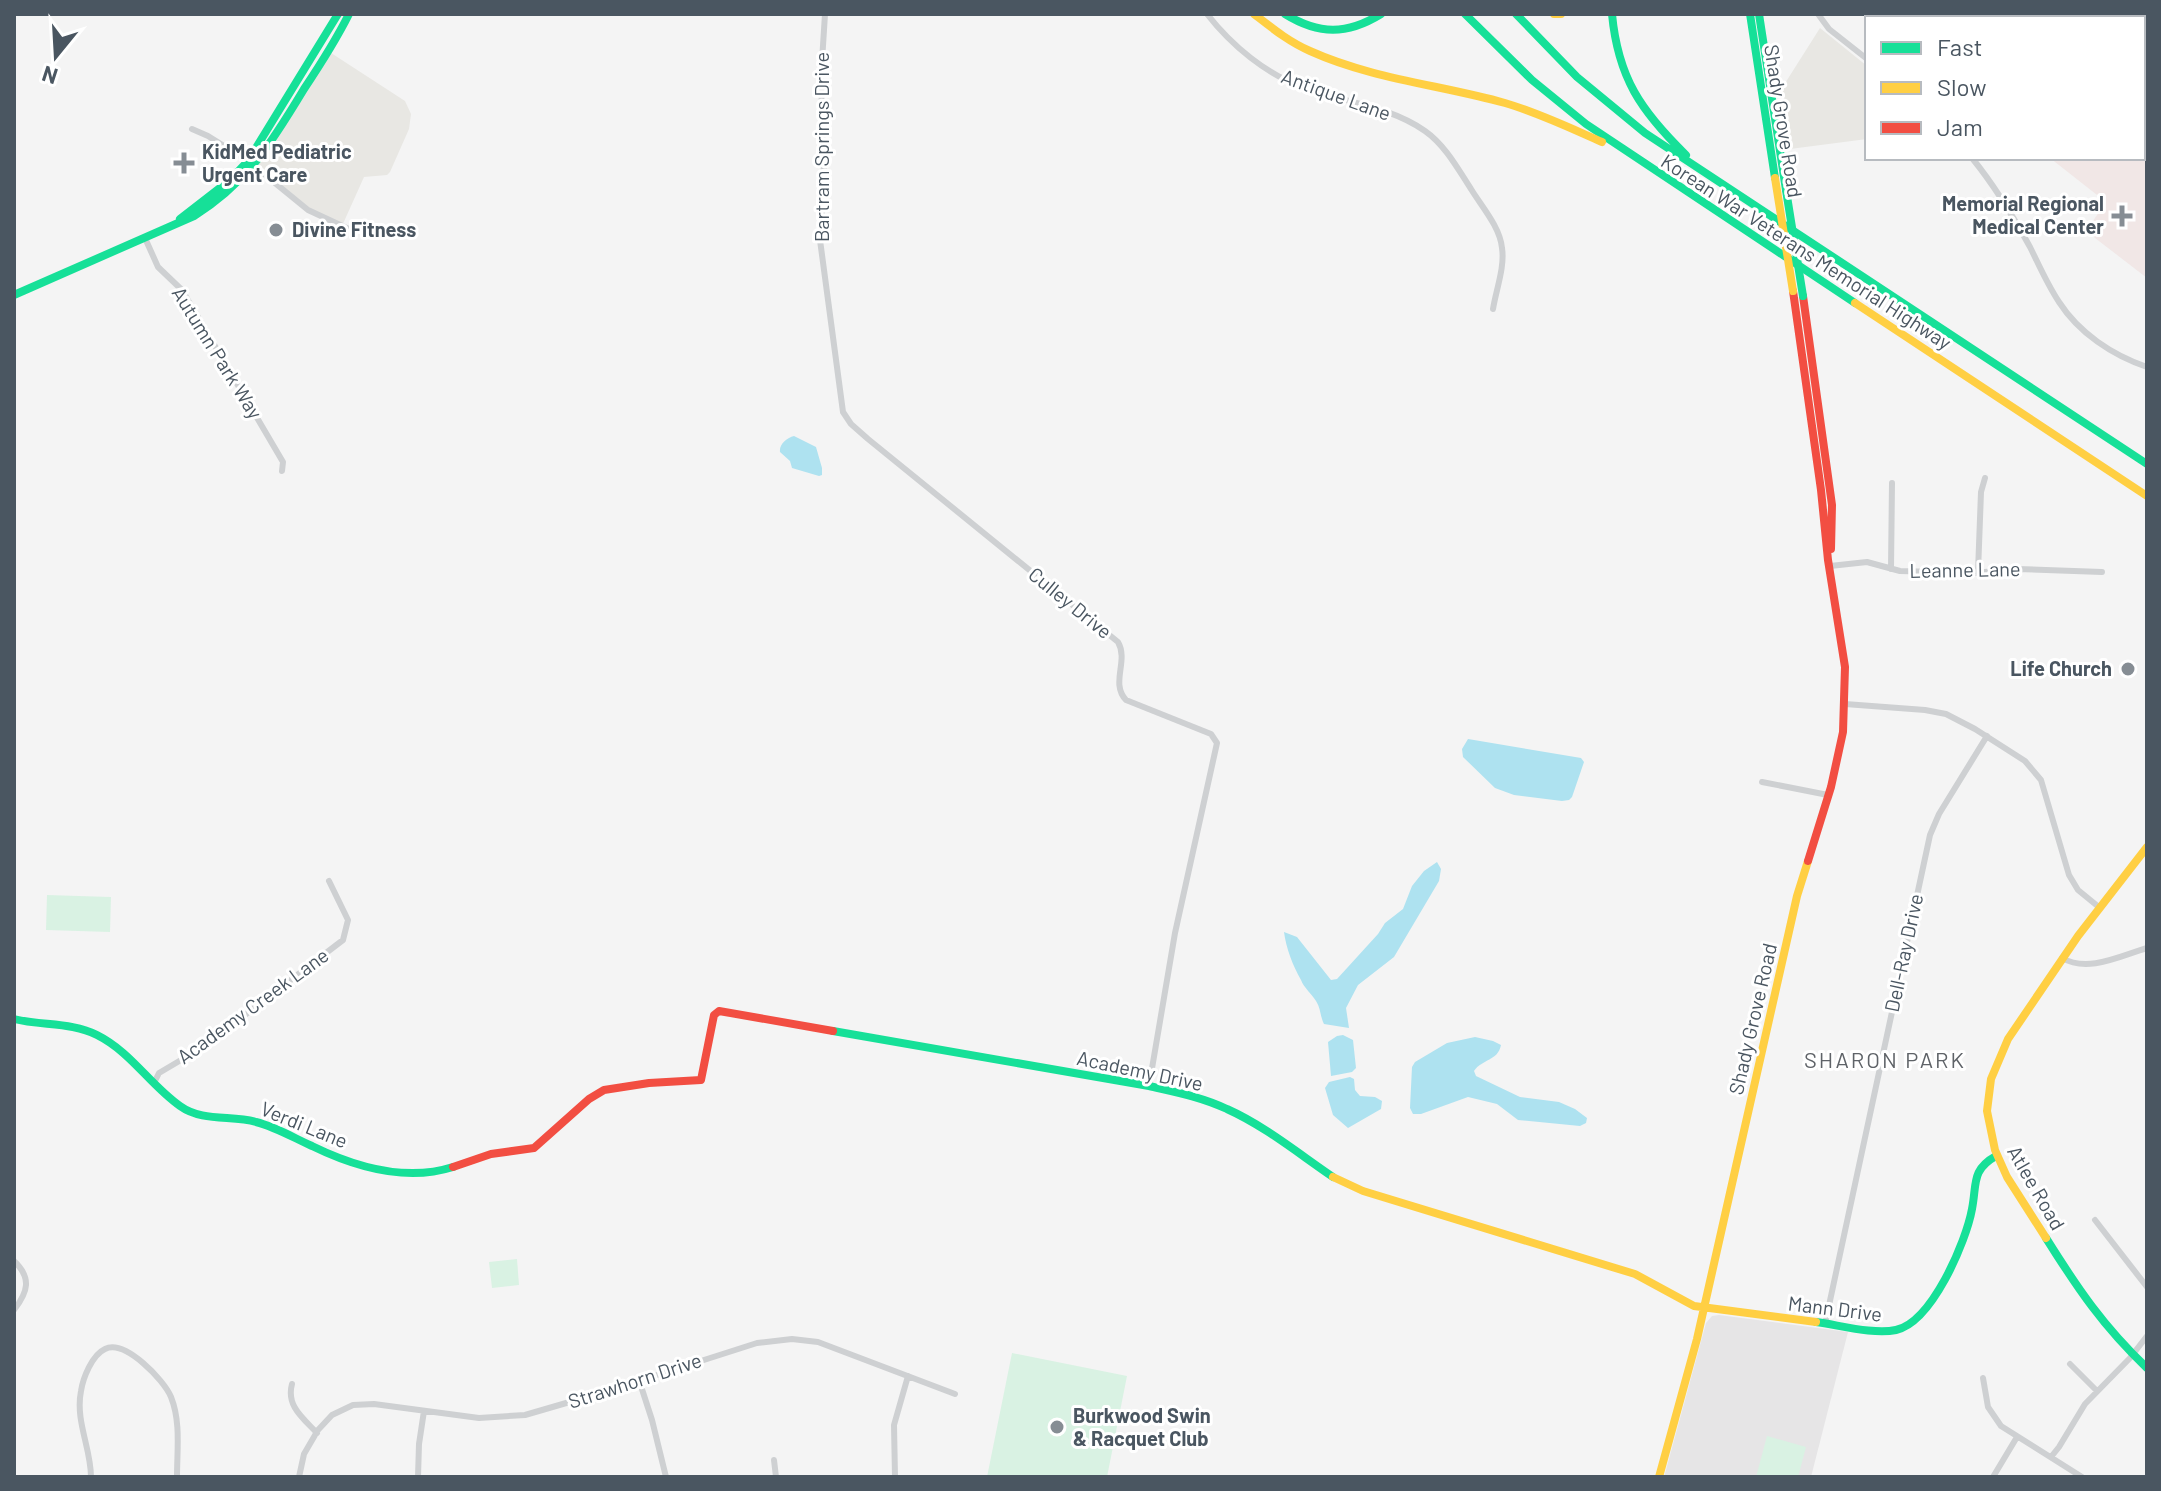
<svg xmlns="http://www.w3.org/2000/svg" width="2161" height="1491" font-family="Barlow,sans-serif">
  <style>
    .commercial { fill: #e8e7e3 }
    .education { fill: #e6e5e6 }
    .medical { fill: #f1e7e6 }
    .green { fill: #d9f2e3 }
    .water { fill: #aee2f0 }
    .lines { fill: none; stroke-linecap: round; stroke-linejoin: round }
    .street { stroke: #ced0d2; stroke-width: 6 }
    .fast { stroke: #16e098; stroke-width: 8 }
    .slow { stroke: #ffcf43; stroke-width: 8 }
    .jam { stroke: #f24e42; stroke-width: 8 }
    .fast-bridge { stroke: #16e098; stroke-width: 8 }
    .slow-bridge { stroke: #ffcf43; stroke-width: 8 }
    .poi-dot { fill: #868d94; stroke: #fff; stroke-width: 3 }
    .labels { text-anchor: middle; stroke-width: 6; stroke-linejoin: round; paint-order: stroke }
    .street-label { font-size: 20px; fill: #4a5661; stroke: #fff }
    .poi-label { font-size: 20px; font-weight: bold; fill: #4a5661; stroke: #fff; text-anchor: start }
    .neighbourhood-label { font-size: 22px; letter-spacing: 2px; fill: #5f6368; stroke: #fff }
  </style>
  <rect width="100%" height="100%" fill="#f4f4f4"/>
  <path class="commercial" d="M1820,28L1867,66V139L1790,149L1782,88Z
    M328,51L405,101L411,114L409,129L390,172L387,175L364,177L342,226L319,216L254,166Z"/>
  <path class="education" d="M1719,1315L1848,1332L1811,1477H1664L1706,1323L1712,1316Z"/>
  <path class="medical" d="M2143,137L2147,140V278L2086,231L2106,202L2050,158H2143Z"/>
  <path class="green" d="M47,895L111,897L110,932L46,930Z
    M517,1259L519,1285L492,1288L489,1262Z
    M1012,1353L1127,1376L1107,1477H987Z
    M1767,1436L1806,1447L1798,1477H1756Z"/>
  <path class="water" d="M794,436L816,447L822,468V475L819,476L792,468L790,461L780,452C779,444 787,438 794,436Z
    M1468,739L1581,758L1584,762L1572,797L1569,800L1562,801L1514,795L1495,788L1463,757L1462,749Z
    M1437,862L1441,869L1439,881L1394,957L1358,985L1346,1008L1349,1028L1324,1024C1320,1016 1321,1009 1316,1001C1312,994 1304,988 1301,980C1293,966 1286,948 1284,932L1297,937L1331,980L1337,979L1378,934L1385,923L1403,909L1412,886L1424,871Z
    M1343,1035L1353,1040L1356,1068L1352,1072L1331,1076L1328,1042L1337,1036Z
    M1475,1037L1493,1041L1501,1045C1498,1061 1482,1059 1474,1071L1476,1076L1520,1097L1559,1102L1575,1109L1587,1118L1586,1123L1580,1126L1518,1120L1497,1104L1468,1097L1421,1114H1413L1410,1108L1412,1067L1415,1062L1447,1043Z
    M1350,1077L1354,1079L1355,1090L1360,1096L1375,1097L1382,1101L1381,1109L1348,1128L1333,1115L1325,1088L1329,1082Z"/>
  <g class="lines">
    <path class="street" d="M825,14L821,77L824,181L820,240L843,412L851,424L868,439L1118,642C1129,661 1110,683 1126,700L1211,734L1217,743L1175,933L1149,1086
      M1207,14C1232,46 1266,74 1304,88C1344,102 1389,106 1425,131C1445,145 1458,169 1471,189C1482,207 1500,227 1502,248C1505,267 1496,290 1493,309
      M1818,14L1829,29L1867,59
      M192,129L208,136L248,161L308,210L351,230
      M1972,158C1994,185 2013,216 2030,247C2039,265 2047,284 2059,302C2079,333 2112,355 2147,367
      M145,238L158,267L182,290L283,462L282,471
      M1830,566L1867,562L1900,571L1974,573L2017,569L2102,572
      M1891,569L1892,483
      M1978,572L1981,492L1985,478
      M1845,704L1925,710L1946,714L1975,729L2025,761L2041,780L2069,875L2078,890L2100,908
      M1762,782L1828,795
      M2062,958C2088,973 2120,956 2147,948
      M154,1083L159,1073L203,1047L343,940L348,920L329,881
      M2095,1220L2147,1287
      M14,1261C32,1278 28,1292 14,1310
      M1825,1324L1930,835L1939,814L1987,736
      M2070,1364L2097,1391
      M1983,1378L1988,1407L2001,1426L2082,1477
      M639,1380L652,1420L666,1477
      M292,1384C286,1406 303,1418 317,1433
      M2051,1457L2059,1447L2085,1404L2130,1358L2147,1336
      M774,1460L776,1477
      M91,1477C91,1448 75,1421 81,1391C83,1378 92,1355 105,1349C125,1339 164,1380 171,1397C181,1422 177,1450 177,1477
      M299,1477L304,1454L318,1430L332,1415L353,1405L374,1404L479,1418L525,1415L604,1392L757,1343L792,1339L818,1342L955,1394
      M418,1477L419,1444L424,1411
      M895,1477L894,1425L908,1376
      M1993,1477L2017,1437"/>
    <path class="fast" d="M1285,14C1319,35 1347,35 1381,14
      M1465,14L1532,80L1586,124L1855,303
      M1516,14L1577,77L1645,133L2147,464
      M1612,14C1618,78 1641,111 1686,155
      M1750,14L1775,178
      M1759,14L1786,190
      M180,219L229,181L248,161L338,14
      M14,295L194,216C248,182 272,142 304,89C320,65 336,40 349,14
      M14,1019C41,1026 72,1022 97,1035C131,1052 150,1085 180,1106C202,1122 232,1115 256,1122C276,1127 294,1138 312,1146C355,1167 406,1182 453,1167
      M833,1031L1149,1086C1175,1092 1202,1097 1227,1109C1265,1126 1299,1154 1333,1177
      M2046,1238C2078,1289 2103,1326 2147,1368
      M1816,1322C1839,1325 1874,1335 1896,1330C1932,1322 1966,1242 1972,1209C1977,1184 1971,1170 1996,1156"/>
    <path class="slow" d="M1254,14C1272,28 1289,42 1310,51C1372,79 1441,85 1505,103C1539,113 1570,128 1602,142
      M1554,14H1561
      M1855,303L2147,496
      M1333,1177L1363,1191L1635,1274L1694,1306L1816,1322
      M2046,1238L2007,1177L1995,1150L1987,1111L1991,1079L2008,1039L2078,936L2147,847
      M1659,1477L1697,1339L1797,896L1808,861"/>
    <path class="jam" d="M1793,291L1821,490L1828,560L1845,667L1843,732L1831,787L1808,861
      M1803,296L1832,505L1831,549
      M453,1167L491,1154L534,1148L589,1099L604,1090L649,1083L701,1080L714,1015L719,1011L833,1031"/>
    <path class="fast-bridge" d="M1786,190L1803,296"/>
    <path class="slow-bridge" d="M1775,178L1793,291"/>
  </g>
  <g class="poi-dot">
    <path d="M180 151h8v8h8v8h-8v8h-8v-8h-8v-8h8z"/>
    <path d="M2118 204h8v8h8v8h-8v8h-8v-8h-8v-8h8z"/>
    <circle cx="276" cy="230" r="8"/>
    <circle cx="2128" cy="669" r="8"/>
    <circle cx="1057" cy="1427" r="8"/>
  </g>
  <g class="labels">
    <g class="street-label">
      <text transform="translate(1336 95) rotate(20)" y="7">Antique Lane</text>
      <text transform="translate(1783 121) rotate(81)" y="7">Shady Grove Road</text>
      <text transform="translate(822 147) rotate(-90)" y="7">Bartram Springs Drive</text>
      <text transform="translate(1806 252) rotate(33)" y="7">Korean War Veterans Memorial Highway</text>
      <text transform="translate(217 353) rotate(58)" y="7">Autumn Park Way</text>
      <text transform="translate(1965 570) rotate(-1)" y="7">Leanne Lane</text>
      <text transform="translate(1070 603) rotate(39)" y="7">Culley Drive</text>
      <text transform="translate(1904 953) rotate(-78)" y="7">Dell-Ray Drive</text>
      <text transform="translate(253 1006) rotate(-36)" y="7">Academy Creek Lane</text>
      <text transform="translate(1753 1019) rotate(-77)" y="7">Shady Grove Road</text>
      <text transform="translate(1140 1071) rotate(12)" y="7">Academy Drive</text>
      <text transform="translate(304 1125) rotate(22)" y="7">Verdi Lane</text>
      <text transform="translate(2036 1188) rotate(60)" y="7">Atlee Road</text>
      <text transform="translate(1835 1309) rotate(7)" y="7">Mann Drive</text>
      <text transform="translate(635 1381) rotate(-18)" y="7">Strawhorn Drive</text>
    </g>
    <g class="poi-label">
      <text x="202" y="159">KidMed Pediatric<tspan x="202" dy="23">Urgent Care</tspan></text>
      <text x="2104" y="211" text-anchor="end">Memorial Regional<tspan x="2104" dy="23">Medical Center</tspan></text>
      <text x="292" y="237">Divine Fitness</text>
      <text x="2112" y="676" text-anchor="end">Life Church</text>
      <text x="1073" y="1423">Burkwood Swin<tspan x="1073" dy="23">&amp; Racquet Club</tspan></text>
    </g>
    <g class="neighbourhood-label">
      <text x="1885" y="1068">SHARON PARK</text>
    </g>
  </g>
  <rect width="2161" height="1491" fill="none" stroke="#4a5661" stroke-width="32"/>
  <rect x="1865" y="16" width="280" height="144" fill="#ffffff" stroke="#b7bbc0" stroke-width="2"/>
  <rect x="1881" y="42" width="40" height="12" fill="#16e098" stroke="#b7bbc0" stroke-width="2"/>
  <text x="1937" y="56" font-size="24" fill="#4a5661">Fast</text>
  <rect x="1881" y="82" width="40" height="12" fill="#ffcf43" stroke="#b7bbc0" stroke-width="2"/>
  <text x="1937" y="96" font-size="24" fill="#4a5661">Slow</text>
  <rect x="1881" y="122" width="40" height="12" fill="#f24e42" stroke="#b7bbc0" stroke-width="2"/>
  <text x="1937" y="136" font-size="24" fill="#4a5661">Jam</text>
  <g transform="translate(56 56) rotate(198)" stroke="#ffffff" stroke-width="6" paint-order="stroke">
  <path d="M0-6L14 30L0 20L-14 30Z" fill="#4a5661"/>
  <text y="-12" font-size="22" font-weight="bold" text-anchor="middle" fill="#4a5661">N</text>
  </g>
</svg>
